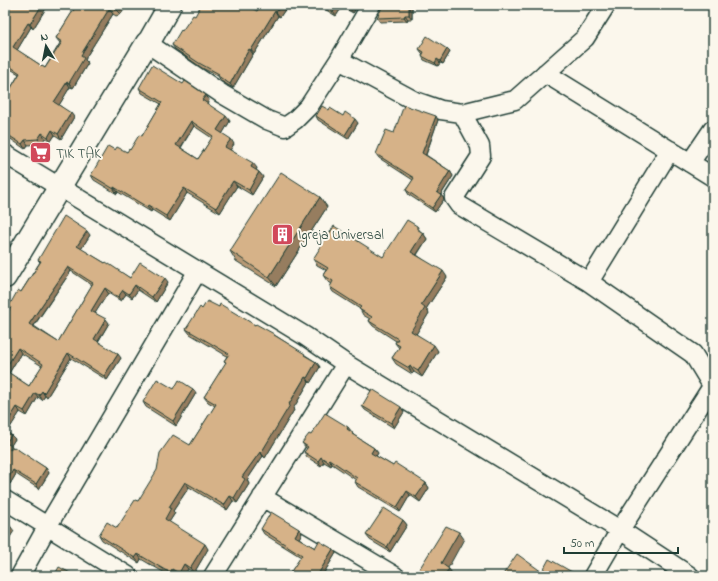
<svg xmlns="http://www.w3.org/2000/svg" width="718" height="581" font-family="'Indie Flower',sans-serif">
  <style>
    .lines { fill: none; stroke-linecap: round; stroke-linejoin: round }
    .street-casing { stroke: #1f3d34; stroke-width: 21 }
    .secondary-casing { stroke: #1f3d34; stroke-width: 25 }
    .street { stroke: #fbf7ec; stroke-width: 18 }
    .secondary { stroke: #fbf7ec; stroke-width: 22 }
    .wall { fill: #b89975; stroke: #1f3d34; fill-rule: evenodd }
    .shaded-wall { fill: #967d5f; stroke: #1f3d34 }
    .building { fill: #d6b288; stroke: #1f3d34; fill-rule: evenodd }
    .labels { text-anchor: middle; stroke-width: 4; stroke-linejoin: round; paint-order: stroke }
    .poi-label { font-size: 14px; fill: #1f3d34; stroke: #fbf7ec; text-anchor: start }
  </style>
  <rect width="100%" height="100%" fill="#fbf7ec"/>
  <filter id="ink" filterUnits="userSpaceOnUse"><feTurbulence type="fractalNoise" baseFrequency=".025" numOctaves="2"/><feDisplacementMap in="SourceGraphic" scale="8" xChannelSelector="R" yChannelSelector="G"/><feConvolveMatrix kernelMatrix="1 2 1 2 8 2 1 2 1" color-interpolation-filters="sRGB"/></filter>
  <g filter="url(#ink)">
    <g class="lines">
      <defs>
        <path id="street" d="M606,5L585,38L515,100L462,113L480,146L481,156L454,198L459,205L589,282L693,354L713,387
          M147,43L222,94L267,120L285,127L295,120L309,106L339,60L371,5
          M339,60L415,101L441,110L462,113
          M545,73L713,177
          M5,154L305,336L346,364L620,530L690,576
          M690,163L713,129
          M589,282L670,150
          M262,497L395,576
          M5,500L128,576
          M20,576L47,527L197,272
          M213,576L346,364
          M593,576L620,530L713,385"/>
        <path id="secondary" d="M5,277L147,43L150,40L170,5"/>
      </defs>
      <use href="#street" class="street-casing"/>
      <use href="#secondary" class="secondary-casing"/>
      <use href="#street" class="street"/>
      <use href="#secondary" class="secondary"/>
    </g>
    <path class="wall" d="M5,5H48L33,29L31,27L17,50L45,68L60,43L56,38L75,8L71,5H127L121,14L116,16L113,14L86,57V58L85,60L88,63L73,88L70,87L59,105L74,117L61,139L55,135L51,141L45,138L42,144L28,145L25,149L5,135V91L8,93L19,74L5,66Z
      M261,5H288L280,17L278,16L254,54H253L233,88L221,81L218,76L202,68L175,49L172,45L195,16L257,11Z
      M318,5H358L353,13L342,7L336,16Z
      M383,5H412V19H408L407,21L380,22L377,18Z
      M419,49L450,52L443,64L440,63L438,66L424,60L422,56L423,54L422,53Z
      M183,84L206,95L209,100L207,104L230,121L222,134L234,144L230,150L257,168L256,170L259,172L263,177L252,195L237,186L220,213L187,193L170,221L152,210L151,212L118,192L117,194L94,180L91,175L115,150L127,152L130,150L142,136L161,104L142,93L139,88ZM194,126L212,138L198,159L181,148Z
      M329,110L358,123L348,139L318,120L316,116Z
      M438,120L426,155L450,171L453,176L441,195L444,199L435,212L409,195L406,190L413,180L379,158L376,154L394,133Z
      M320,197L327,207L276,286L236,261L230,251Z
      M417,226L420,231L423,233L427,239L417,255L447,277L426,309L429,313L416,334L438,351L422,377L414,372L412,374L396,364L392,358L399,348L395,343L396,341L373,326L369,321L370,319L363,315L360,309L333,292L330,287L332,284L327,281L323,275L326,270L317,265L313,259L383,257Z
      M90,235L81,249L105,263L130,278L168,282L156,302L138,290L132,298L126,294L121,301L108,293L95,313L109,323L98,342L121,358L107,380L71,358L47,397L45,396L42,400L38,397L27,416L20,412L7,432L11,435L15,439L11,445L13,448L46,468L49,473L39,489L16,474L10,484L5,481V317L10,308L9,306L21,292L40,262L38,260ZM71,271L92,285L58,342L34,326ZM21,353L42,366L29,386L9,373Z
      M219,307L255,325L276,336L316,362L320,367L310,383L309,382L293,409L294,410L265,458L263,456L247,480L249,484L237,503L233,501L227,510L189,487L173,511L175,513L169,522L208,549L194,573L188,569L184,576H179L175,574L174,576H170L141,559L139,563L102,540L99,535L117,528L138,501L190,445L215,406L208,402L204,397L226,363L224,361L227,356L190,334L186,329L202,309Z
      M174,389H193L196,393L176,426L146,407L143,402Z
      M362,406L404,412L394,428L365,410Z
      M351,432L355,436L374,448L378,453L376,456L393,466L426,483L429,488L420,502L410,495L400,512L358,487L355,482L356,480L332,464L331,466L324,462L321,466L307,457L304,452L307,449L302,443L311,435Z
      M403,520L407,525L390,552L370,540L366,535Z
      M261,529H299L302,533L299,538L315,548L336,553L322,576H288L301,557L264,534Z"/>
    <path class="shaded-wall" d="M42,5H48L33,29L30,24Z
      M120,5H127L121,14L117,10Z
      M282,5H288L280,17L276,12Z
      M337,5H341L342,7L336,16L333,12Z
      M352,5H358L353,13L350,9Z
      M409,5H412V19L409,15Z
      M109,9L113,14L86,57V58L85,60L88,63L73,88L69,83L81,56L82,53Z
      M275,11L278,16L254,54L251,50Z
      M405,15L408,19L407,21L404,17Z
      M28,23L31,27L16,52L13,47Z
      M249,49L253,54L233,88L230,84Z
      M447,49L450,52L443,64L440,61Z
      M437,59L440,63L438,66L435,63Z
      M67,82L70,87L58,107L54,102Z
      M206,95L209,100L206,106L202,100Z
      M71,113L74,117L61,139L58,134Z
      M226,116L230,121L221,136L217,130Z
      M436,116L438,120L425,157L422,153Z
      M355,119L358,123L348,139L345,135Z
      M191,121L194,126L179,150L176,145Z
      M52,130L55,135L51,141L48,137Z
      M42,133L45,138L42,144L38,139Z
      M231,139L234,144L229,152L225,147Z
      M25,140L28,145L25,149L22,144Z
      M253,163L257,168L255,172L251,167Z
      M450,171L453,176L440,196L437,192Z
      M259,172L263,177L252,195L249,190Z
      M233,181L237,186L220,213L216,208Z
      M114,187L118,192L117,194L114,189Z
      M184,188L187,193L170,221L166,216Z
      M441,195L444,199L435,212L432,208Z
      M320,197L327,207L276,286L269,277Z
      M148,205L152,210L151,212L147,207Z
      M87,231L90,235L80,251L77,246Z
      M423,233L427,239L415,257L411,252Z
      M68,267L71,271L32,328L29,324Z
      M443,271L447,277L426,309L429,313L415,336L411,331L421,305Z
      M165,278L168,282L156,302L152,297Z
      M135,285L138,290L132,298L129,294Z
      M105,288L108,293L94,315L91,311Z
      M123,290L126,294L121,301L118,297Z
      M106,319L109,323L97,343L94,339Z
      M434,345L438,351L422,377L418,371Z
      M18,348L21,353L8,375L5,371V369Z
      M68,353L71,358L47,397L44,393Z
      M118,354L121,358L107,380L104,376Z
      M316,362L320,367L310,383L307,378Z
      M410,366L414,372L412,374L409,368Z
      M305,377L309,382L293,409L294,410L265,458L261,453Z
      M193,389L196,393L176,426L173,421Z
      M42,391L45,396L42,400L39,395Z
      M35,393L38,397L27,416L24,411Z
      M17,407L20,412L6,434L5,433V426Z
      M401,407L404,412L394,428L391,423Z
      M348,427L352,432L350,434L347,429Z
      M11,435L15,439L10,447L6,443Z
      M374,448L378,453L375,458L371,453Z
      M260,452L263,456L247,480L249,484L237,503L234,498L242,477Z
      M321,457L324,462L321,466L318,461Z
      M329,459L332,464L331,466L327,461Z
      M46,468L49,473L39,489L36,484Z
      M13,470L16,474L10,484L7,480Z
      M185,482L189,487L173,511L175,513L168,524L165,519L169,507Z
      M426,483L429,488L420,502L416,497Z
      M407,491L410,495L400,512L397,507Z
      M230,496L233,501L227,510L224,505Z
      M403,520L407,525L390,552L387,547Z
      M8,523L14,531L5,545V528Z
      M299,529L302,533L298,540L295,536Z
      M459,532L464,539L447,570L441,563Z
      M205,544L208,549L194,573L190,568Z
      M333,549L336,553L322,576H317Z
      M138,554L141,559L139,563L135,558Z
      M184,564L188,569L184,576H181L179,573Z
      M172,569L175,574L174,576H172L170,573Z
      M449,569L454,576H443Z"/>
    <path class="building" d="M5,5H42L30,24L28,23L13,47L45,68L62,42L56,38L76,6L75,5H120L117,10L113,11L109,9L82,53H83L81,56L84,58L69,83L67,82L54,102L71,113L58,134L52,130L48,137L42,133L38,139L25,140L22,144L5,133V91L8,93L20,73L5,63Z
      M201,5H246L257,11L261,5H282L276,12L275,11L251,50L249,49L230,84L218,76L219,74L199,63L172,45L181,30L182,31L193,15L195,16Z
      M322,5H337L333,12Z
      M343,5H352L350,9Z
      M383,5H409V15H405L404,17L377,18Z
      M427,36L447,49L440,61L437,59L435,63L422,56L424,52L419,49Z
      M152,65L183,84L185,81L206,95L202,100L226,116L217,130L231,139L225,147L253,163L251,167L259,172L249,190L233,181L216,208L184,188L166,216L148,205L147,207L114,187V189L91,175L108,146L115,150L117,147L127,152L129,149L130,150L139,135L142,136L162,102L139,88ZM191,121L213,136L198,159L176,145Z
      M404,105L436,116L422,153L450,171L437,192L441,195L432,208L406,190L414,178L376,154L386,130L394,133Z
      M322,106L329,110L330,108L343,116L345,112L355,119L345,135L316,116Z
      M281,172L320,197L269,277L230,251Z
      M64,216L87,231L77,246L105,263L106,262L130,278L140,262L165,278L152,297L135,285L129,294L123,290L118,297L105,288L91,311L106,319L94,339L118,354L104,376L68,353L44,393L42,391L39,395L35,393L24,411L17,407L5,426V370L29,386L43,364L18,348L5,369V317L11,307L9,306L18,290L21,292L41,261L38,260ZM68,267L93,283L58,342L29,324Z
      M407,220L417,226V229L423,233L411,252L443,271L421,305L425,308L411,331L434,345L418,371L410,366L409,368L392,358L400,346L395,343L398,339L369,321L372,317L359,309L361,307L330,287L333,281L323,275L328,268L313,259L334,226L383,257Z
      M207,301L219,307L220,304L255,325L256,324L274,334V335L305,354L304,355L316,362L307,378L305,377L289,404L290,405L261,453L260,452L242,477L245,479L234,498L230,496L224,505L185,482L169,507L171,508L165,519L205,544L190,568L184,564L179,573L172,569L170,573L138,554L135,558L99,535L107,522L117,528L135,500L138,501L157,470L160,453L173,435L190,445L216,404L204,397L226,362L224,361L229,354L186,329L200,307L202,309Z
      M157,379L174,389L179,380L193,389L173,421L143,402Z
      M372,389L401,407L391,423L362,406Z
      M325,413L348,427L347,429L353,433L352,434L374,448L371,453L393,466L395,463L426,483L416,497L407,491L397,507L355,482L357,478L329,459L327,461L321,457L318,461L304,452L308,447L302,443L309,434L311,435Z
      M5,431L11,435L6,443L12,446L10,449V450L14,447L46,468L36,484L13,470L7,480L5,478Z
      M384,508L403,520L387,547L366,535Z
      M271,512L299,529L295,536L315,548L319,541L333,549L317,576H288L302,555L261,529Z
      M5,521L8,523L5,528Z
      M446,526L459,532L441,563L449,569L443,576H415Z
      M517,554L542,572L549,559L579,576H502Z
      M59,567L76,576H54Z"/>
  </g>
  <defs>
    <symbol id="supermarket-square" viewBox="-11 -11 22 22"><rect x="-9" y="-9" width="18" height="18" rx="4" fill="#d1495b" stroke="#fbf7ec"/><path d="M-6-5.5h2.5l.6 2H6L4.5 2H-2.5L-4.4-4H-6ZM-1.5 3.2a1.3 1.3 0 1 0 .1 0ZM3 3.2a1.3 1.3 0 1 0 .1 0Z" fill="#fff"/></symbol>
    <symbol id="building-square" viewBox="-11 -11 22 22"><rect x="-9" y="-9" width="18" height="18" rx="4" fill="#d1495b" stroke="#fbf7ec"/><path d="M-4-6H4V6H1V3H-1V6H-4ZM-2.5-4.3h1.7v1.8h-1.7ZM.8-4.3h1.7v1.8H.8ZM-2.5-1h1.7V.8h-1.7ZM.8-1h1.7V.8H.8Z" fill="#fff"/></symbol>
  </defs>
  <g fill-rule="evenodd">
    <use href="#supermarket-square" x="28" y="140" width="25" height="25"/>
    <use href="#building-square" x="270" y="222" width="25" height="25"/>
  </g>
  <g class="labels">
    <g class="poi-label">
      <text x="56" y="158">TIK TAK</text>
      <text x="298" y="239">Igreja Universal</text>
    </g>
  </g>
  <rect width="718" height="581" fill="none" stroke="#fbf7ec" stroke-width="20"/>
  <rect x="10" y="10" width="698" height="561" fill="none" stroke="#1f3d34" stroke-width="1.5" filter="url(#ink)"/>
  <g transform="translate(46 46) rotate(350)" stroke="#fbf7ec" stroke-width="3" paint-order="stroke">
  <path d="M0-3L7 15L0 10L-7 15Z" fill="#1f3d34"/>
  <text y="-6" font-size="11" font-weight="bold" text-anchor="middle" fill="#1f3d34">N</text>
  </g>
  <path d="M564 547v6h114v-6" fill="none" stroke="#1f3d34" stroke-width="2"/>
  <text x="570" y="547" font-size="12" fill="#1f3d34" stroke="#fbf7ec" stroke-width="3" paint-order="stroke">50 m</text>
</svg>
